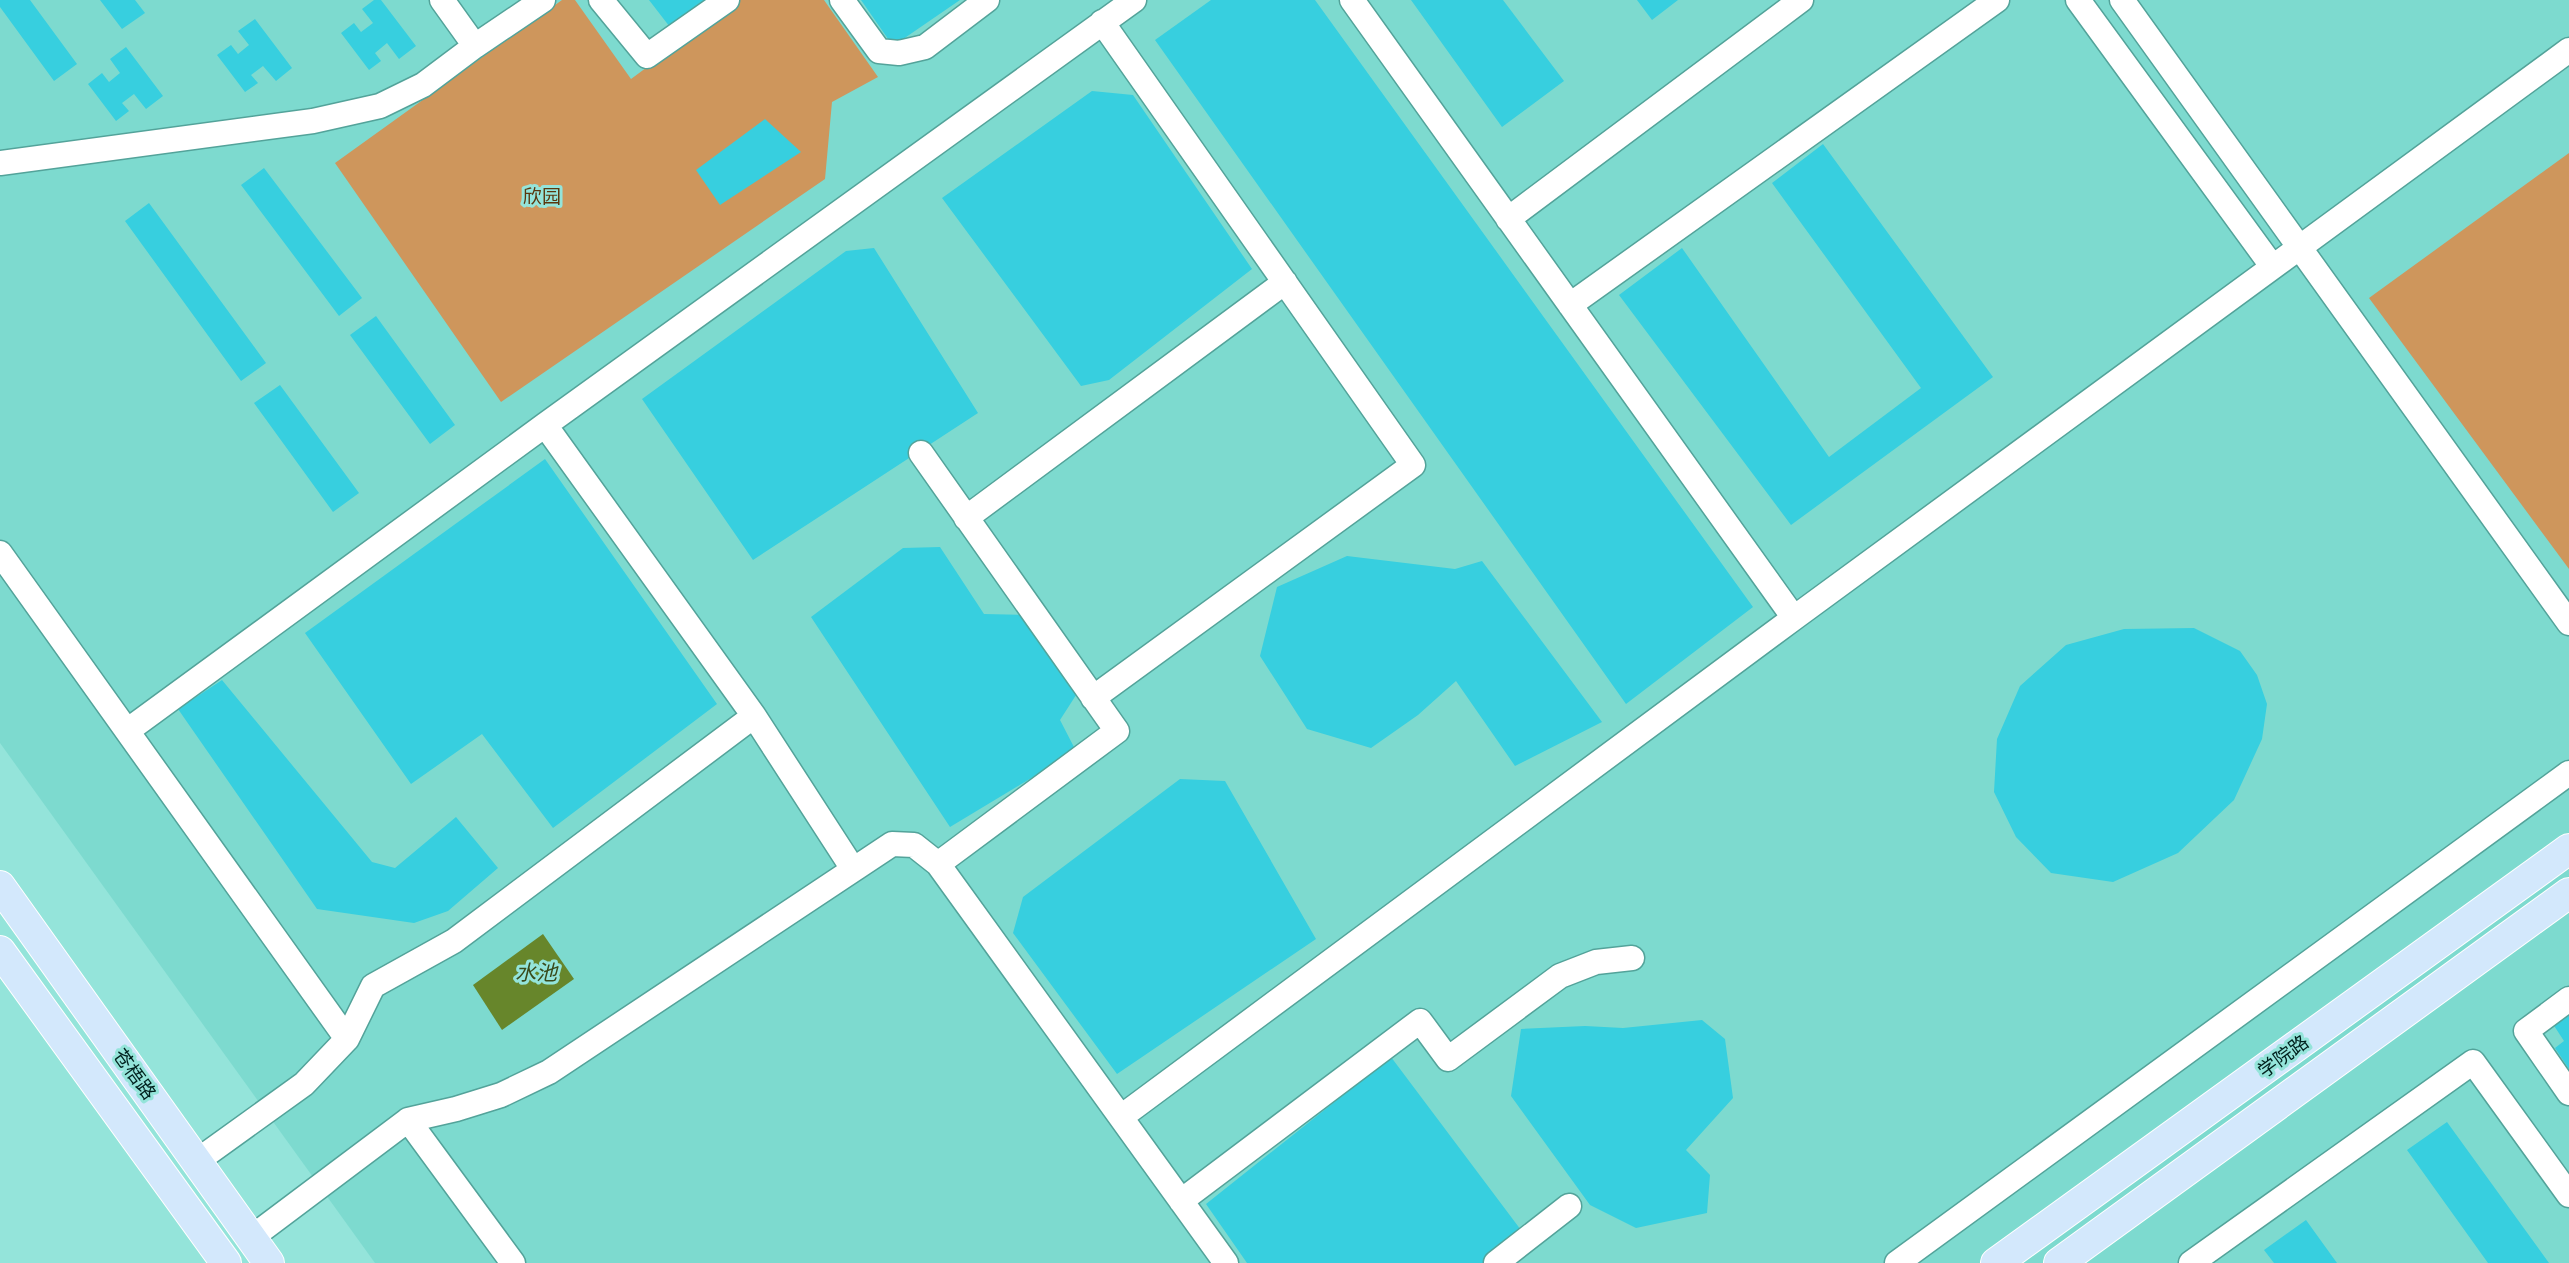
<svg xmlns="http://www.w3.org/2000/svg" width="2569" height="1263" font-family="'PT Sans Narrow','Noto Sans SC',sans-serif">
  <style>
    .built { fill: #7ddacf }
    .green { fill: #ce965c }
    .water { fill: #67862b }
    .building { fill: #37cfdf }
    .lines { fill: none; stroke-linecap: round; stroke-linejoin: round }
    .minor-casing { stroke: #53a39a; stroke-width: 27 }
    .major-casing { stroke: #fff; stroke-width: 32 }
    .minor { stroke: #fff; stroke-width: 24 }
    .major { stroke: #d3e8fc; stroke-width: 30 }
    .labels { text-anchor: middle; stroke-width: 6; stroke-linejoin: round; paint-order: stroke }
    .park-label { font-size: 19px; fill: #5a370e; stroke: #94e4da }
    .street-label { font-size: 19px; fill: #00201d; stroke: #94e4da }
    .water-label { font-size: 21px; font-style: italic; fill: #394a1b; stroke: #94e4da }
  </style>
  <rect width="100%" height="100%" fill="#94e4da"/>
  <path class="built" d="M0,0H2569V1263H375L0,743Z"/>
  <path class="green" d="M562,0H575L631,79L738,0H824L878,77L832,102L825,179L501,402L335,163Z
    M2569,153V569L2369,298Z"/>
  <path class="water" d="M543,934L574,979L502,1030L473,985Z"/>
  <path class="building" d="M0,0H30L77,64L54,81L0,7Z
    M100,0H135L145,13L122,29Z
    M374,0H381L416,46L399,59L387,43L375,53L381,61L369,70L341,33L354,23L361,32L373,23L362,9Z
    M649,0H711L673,31Z
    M861,0H960L893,46Z
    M1211,0H1315L1753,607L1626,704L1155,40Z
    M1411,0H1503L1564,81L1502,127Z
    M1637,0H1678L1652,20Z
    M255,19L292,68L276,81L263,66L251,75L258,83L245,92L217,55L231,45L238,54L249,45L238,31Z
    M126,47L163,96L146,109L134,94L122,103L129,111L116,121L88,84L102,73L109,82L120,73L110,59Z
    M1092,91L1133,95L1252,269L1109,380L1081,386L942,198Z
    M765,119L801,152L720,205L696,170Z
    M1823,144L1993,377L1791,525L1619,295L1682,248L1829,457L1921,388L1772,183Z
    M264,168L362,298L339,316L241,185Z
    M149,203L266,363L241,381L125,221Z
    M874,248L978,413L753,560L642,399L846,251Z
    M376,316L455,425L430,444L350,335Z
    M280,385L359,493L333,512L254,403Z
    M545,459L717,704L553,828L482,734L411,784L305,633Z
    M940,547L984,614L1034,615L1078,692L1060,720L1076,751L950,827L811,617L903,548Z
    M1347,556L1455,569L1482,561L1602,722L1515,766L1456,681L1418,715L1371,748L1307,729L1260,656L1277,587Z
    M2194,628L2240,651L2257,675L2267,704L2262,739L2234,800L2178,853L2113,882L2051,873L2016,837L1994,792L1997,739L2020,686L2066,645L2124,629Z
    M222,680L372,862L395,868L456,817L498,868L448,911L414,923L317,909L178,709Z
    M1180,779L1225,781L1316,939L1117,1074L1013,933L1023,897Z
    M2569,1003V1069L2555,1048L2564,1041L2549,1018Z
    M1702,1020L1725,1039L1733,1098L1686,1150L1710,1175L1707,1213L1636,1228L1590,1205L1511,1096L1521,1029L1585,1026L1623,1028Z
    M1391,1057L1527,1238L1489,1263H1247L1206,1204Z
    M2447,1122L2549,1263H2488L2407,1150Z
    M2306,1220L2337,1263H2274L2264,1250Z"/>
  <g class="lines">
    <defs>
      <path id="minor" d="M442,0L475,46L543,0
        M601,0L647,56L727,0
        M842,0L879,51L899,53L925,47L987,0
        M1352,0L1794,618
        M2078,0L2272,266
        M2122,0L2569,623
        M0,163L313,121L380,106L423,85L475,46
        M1508,219L1801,0
        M1570,305L1997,0
        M921,453L1117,731L938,864
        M966,518L1285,282
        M0,553L347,1039
        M1093,698L1413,465L1102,22
        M754,716L853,869
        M127,731L545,425L1134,0
        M2569,999L2526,1031L2569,1093
        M1121,1117L1794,618L2569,50
        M408,1120L513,1263
        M197,1161L304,1084L347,1039L373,986L454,941L754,716L545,425
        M1181,1201L1420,1021L1448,1059L1560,976L1596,962L1632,958
        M251,1238L408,1120L456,1109L501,1095L549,1072L892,844L914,845L938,864L1226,1263
        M1496,1263L1569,1206
        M1897,1263L2569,773
        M2191,1263L2473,1062L2569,1195"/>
      <path id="major" d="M0,886L269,1263
        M0,951L226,1263
        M1996,1263L2569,849
        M2059,1263L2569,893"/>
    </defs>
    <use href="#minor" class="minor-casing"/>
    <use href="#major" class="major-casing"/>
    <use href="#minor" class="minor"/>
    <use href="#major" class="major"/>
  </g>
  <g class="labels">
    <g class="park-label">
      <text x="542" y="203">欣园</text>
    </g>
    <g class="street-label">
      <text transform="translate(2283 1056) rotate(-36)" y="7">学院路</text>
      <text transform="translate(135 1074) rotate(54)" y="7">苍梧路</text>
    </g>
    <g class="water-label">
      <text x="536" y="980">水池</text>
    </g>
  </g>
</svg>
